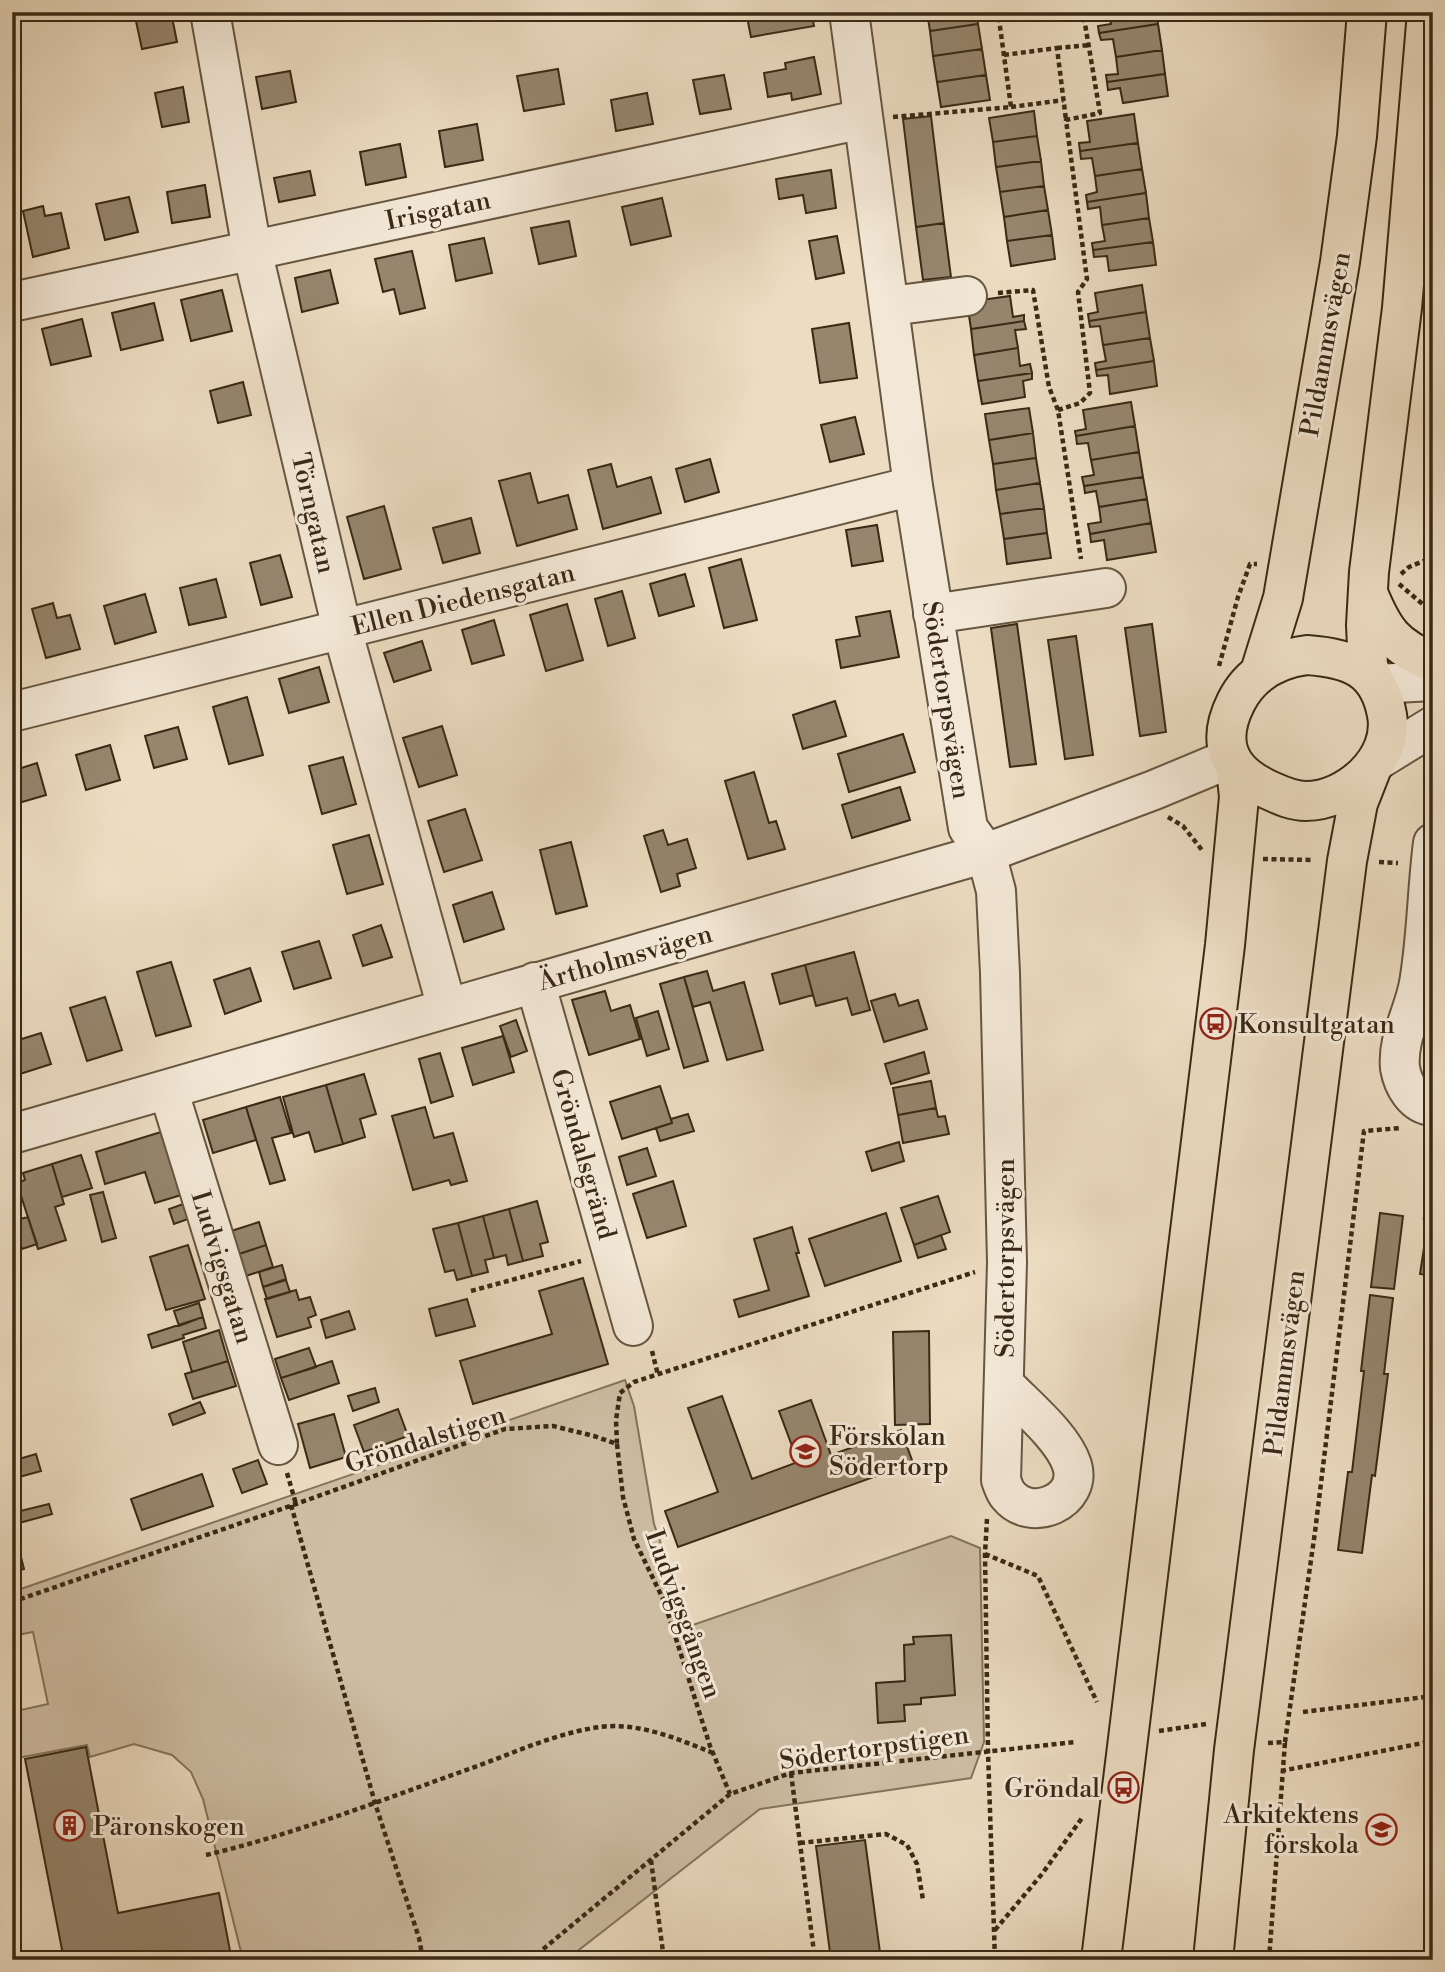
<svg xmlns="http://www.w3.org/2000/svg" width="1445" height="1972" font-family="'Libre Bodoni',serif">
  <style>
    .green { fill: #cebea4; stroke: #84745c; stroke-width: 2 }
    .building { fill: #96866e; stroke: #392915; stroke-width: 2 }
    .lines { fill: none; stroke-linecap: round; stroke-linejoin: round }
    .minor-casing { stroke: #665640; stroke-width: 42 }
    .major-casing { stroke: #392915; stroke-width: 42 }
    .path { stroke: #392915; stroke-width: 4.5; stroke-dasharray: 5 3.5; stroke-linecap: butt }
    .minor { stroke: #f3e8d7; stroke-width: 38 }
    .major { stroke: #ecdcc1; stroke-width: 38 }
    .labels { text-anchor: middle; stroke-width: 6; stroke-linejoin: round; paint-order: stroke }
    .street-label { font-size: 26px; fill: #392915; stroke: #f3e8d7 }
    .poi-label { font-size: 26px; fill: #392915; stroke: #f3e8d7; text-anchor: start }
  </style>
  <rect width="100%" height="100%" fill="#ecdcc1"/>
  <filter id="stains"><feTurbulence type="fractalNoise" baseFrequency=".00286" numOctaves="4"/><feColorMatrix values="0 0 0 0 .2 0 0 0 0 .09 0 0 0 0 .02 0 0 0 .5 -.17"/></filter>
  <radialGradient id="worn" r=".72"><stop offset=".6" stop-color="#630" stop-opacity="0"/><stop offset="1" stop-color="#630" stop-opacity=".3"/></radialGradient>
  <path class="green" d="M625,1380L634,1406L654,1524L690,1626L951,1536L980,1548L984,1742L971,1778L760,1809L566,1960H243L203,1799L191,1772L172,1755L134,1744L90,1757L87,1745L12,1759V1712L48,1704L33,1632L12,1636V1592Z"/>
  <path class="building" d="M134,12H171L177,42L142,49Z
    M238,12H277V13L239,20Z
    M772,12H811L814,26L751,37L747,17Z
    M927,12H977L978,24L930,31Z
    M1109,12H1156L1158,24L1099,33L1098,26L1111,24Z
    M978,24L982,49L933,56L930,31Z
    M1158,24L1162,50L1116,57L1113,39L1101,40L1099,33Z
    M982,49L986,75L937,82L933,56Z
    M1162,50L1165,74L1107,82L1106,75L1118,74L1116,57Z
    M814,57L821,94L792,100L791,93L768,97L764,73L786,69L785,63Z
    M558,69L564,104L524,111L517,76Z
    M290,71L296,102L262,109L256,77Z
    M1165,74L1168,96L1123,103L1120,88L1108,90L1107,82Z
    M724,75L731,109L700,114L693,80Z
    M986,75L990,100L941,107L937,82Z
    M183,87L189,122L162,127L155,93Z
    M647,93L653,124L616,131L611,100Z
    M1034,111L1037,136L993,142L989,118Z
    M1134,114L1138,143L1080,151L1079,143L1090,142L1087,121Z
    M931,116L944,223L916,227L903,119Z
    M477,124L483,160L445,167L439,131Z
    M1037,136L1041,161L996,167L993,142Z
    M1138,143L1142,169L1095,176L1092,158L1081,159L1080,151Z
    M400,144L406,177L366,185L360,152Z
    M1041,161L1044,186L1000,192L996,167Z
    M1142,169L1146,193L1087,202L1086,195L1097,192L1095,176Z
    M831,170L836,208L806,213L803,195L779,199L776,179Z
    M310,171L315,195L279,202L274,178Z
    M205,185L210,217L172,223L167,192Z
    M1044,186L1048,210L1004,217L1000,192Z
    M1146,193L1149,218L1102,225L1100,207L1088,209L1087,202Z
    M129,197L138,232L105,240L96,204Z
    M662,198L671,236L631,245L622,207Z
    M43,206L45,216L61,213L69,248L33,257L23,211Z
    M1048,210L1052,235L1007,241L1004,217Z
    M1149,218L1153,242L1093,250L1092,243L1105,241L1102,225Z
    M569,221L576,256L539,264L531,228Z
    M944,223L951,277L923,280L916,227Z
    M1052,235L1055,259L1011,266L1007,241Z
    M837,236L844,273L816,279L809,241Z
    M484,238L492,273L456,281L449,245Z
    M1153,242L1156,265L1109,271L1107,256L1094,257L1093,250Z
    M412,251L425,308L400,314L394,289L383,292L375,259Z
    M330,270L338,303L302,312L295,278Z
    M1142,285L1146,312L1089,321L1088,314L1098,312L1095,293Z
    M222,290L232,331L191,341L181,300Z
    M1010,296L1013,317L1024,315V321L971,329L967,302Z
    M154,303L163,340L121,350L112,313Z
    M1146,312L1150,338L1103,345L1100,326L1090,327L1089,321Z
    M82,319L91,356L51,365L42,329Z
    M1024,321L1026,329L1015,330L1018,348L974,355L971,329Z
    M849,323L857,378L820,383L812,329Z
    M1150,338L1154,361L1096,370L1095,363L1106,361L1103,345Z
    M1018,348L1020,366L1030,364L1032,373L978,381L974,355Z
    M1154,361L1157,386L1110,394L1108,375L1097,376L1096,370Z
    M1032,373V379L1023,381L1025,397L982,404L978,381Z
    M243,382L251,415L218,423L210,391Z
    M1131,402L1135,426L1076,436L1075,431L1086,429L1083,410Z
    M1029,408L1033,433L989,440L985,414Z
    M855,417L864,454L830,462L821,425Z
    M1135,426L1139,452L1091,460L1088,443L1077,444L1076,436Z
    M1033,433L1036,458L993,464L989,440Z
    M1139,452L1143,477L1084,486L1082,477L1094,475L1091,460Z
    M1036,458L1040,483L996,490L993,464Z
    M710,459L719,492L685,502L676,469Z
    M611,464L617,487L651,477L661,513L603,529L588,470Z
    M530,473L538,503L568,495L577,529L517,546L499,481Z
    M1143,477L1147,499L1099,507L1096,491L1085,493L1084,486Z
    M1040,483L1044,508L1000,514L996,490Z
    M1147,499L1151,523L1090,534L1088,524L1101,522L1099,507Z
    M384,506L401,569L364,579L347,517Z
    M1044,508L1047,533L1004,539L1000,514Z
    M471,518L480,553L443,563L433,528Z
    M1151,523L1156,552L1107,560L1104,540L1091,542L1090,534Z
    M877,525L883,561L852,566L846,530Z
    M1047,533L1051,558L1007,564L1004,539Z
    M280,555L292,597L261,605L250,563Z
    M741,559L757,620L724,628L709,568Z
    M685,574L694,606L659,616L650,584Z
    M216,579L226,617L189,625L180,588Z
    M622,591L635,638L608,646L595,599Z
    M145,594L156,632L115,644L104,606Z
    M53,603L57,618L70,615L80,649L46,658L32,609Z
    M567,604L583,660L546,671L530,615Z
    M890,611L899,657L841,668L836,640L860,636L856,617Z
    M494,620L504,655L472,664L462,630Z
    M1017,624L1036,764L1010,767L991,628Z
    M1152,624L1166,732L1140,736L1125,628Z
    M1076,636L1093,755L1065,759L1048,640Z
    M422,641L431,670L394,682L384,653Z
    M319,667L329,702L289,713L279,679Z
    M247,697L263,755L229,764L213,707Z
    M835,701L846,736L803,749L793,715Z
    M442,726L457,775L419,787L403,738Z
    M178,727L187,759L154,768L145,736Z
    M903,734L915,772L849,792L838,754Z
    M110,745L120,780L86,790L76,755Z
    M343,757L356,804L322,814L309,766Z
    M37,763L46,795L12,805V771Z
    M754,772L769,823L776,821L785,849L748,859L725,781Z
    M900,787L910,820L852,838L842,805Z
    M465,809L482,860L444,872L428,821Z
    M663,830L668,845L687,839L696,868L677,874L680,886L661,892L644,836Z
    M369,835L383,884L347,894L333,845Z
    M571,842L587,906L556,914L540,850Z
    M492,892L504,929L464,942L453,905Z
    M381,925L392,957L363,966L353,935Z
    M319,941L331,978L294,989L282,952Z
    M854,952L870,1010L852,1015L847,998L816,1006L805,965Z
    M171,962L191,1026L156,1036L137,972Z
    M805,965L813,995L780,1004L772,974Z
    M250,968L261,1001L225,1014L214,980Z
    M707,971L713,991L744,982L763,1050L727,1060L710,1002L693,1007L684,977Z
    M684,977L708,1061L684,1068L660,984Z
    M605,991L611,1011L630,1005L640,1039L589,1055L572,1000Z
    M895,994L899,1006L918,1000L927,1029L884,1042L871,1001Z
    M105,997L122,1050L87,1061L70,1008Z
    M658,1011L669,1049L647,1056L636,1018Z
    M516,1020L527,1051L511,1057L500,1026Z
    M41,1033L51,1064L14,1076L12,1042Z
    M503,1036L514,1072L473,1085L462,1048Z
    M924,1052L929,1073L891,1084L885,1064Z
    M440,1053L453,1096L431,1103L419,1059Z
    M364,1074L376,1114L360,1119L365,1137L343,1144L326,1085Z
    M931,1081L936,1108L898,1115L893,1088Z
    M326,1085L343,1144L315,1152L309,1132L294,1137L283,1097Z
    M660,1086L672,1123L622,1139L610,1102Z
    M280,1097L291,1133L272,1138L285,1180L270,1184L246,1107Z
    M246,1107L256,1140L213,1153L203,1120Z
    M425,1107L434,1138L453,1133L467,1181L451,1185L449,1180L413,1190L392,1116Z
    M936,1108L938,1117L945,1116L949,1134L903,1143L898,1115Z
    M688,1114L694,1131L660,1141L656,1128L672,1123L671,1119Z
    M161,1132L181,1195L155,1203L145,1172L105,1184L96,1152Z
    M899,1142L904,1161L872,1171L866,1152Z
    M647,1148L656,1176L627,1185L619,1157Z
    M81,1155L92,1188L62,1197L52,1164Z
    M52,1164L64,1204L55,1207L66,1240L38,1249L17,1183L25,1180L23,1173Z
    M673,1181L686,1226L647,1238L633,1194Z
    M103,1192L116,1238L102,1242L90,1195Z
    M938,1196L950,1232L914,1245L901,1208Z
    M537,1201L548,1242L540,1244L543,1256L523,1261L509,1209Z
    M186,1203L191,1218L174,1224L169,1209Z
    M509,1209L523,1261L508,1265L506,1255L494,1258L483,1216Z
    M886,1213L901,1261L825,1286L809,1239Z
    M1380,1213L1403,1216L1394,1289L1371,1287Z
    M483,1216L494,1258L485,1260L488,1272L472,1276L458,1223Z
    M28,1217L37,1244L22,1249L13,1221Z
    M259,1222L266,1245L233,1256L225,1233Z
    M458,1223L472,1276L457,1280L454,1270L445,1272L433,1229Z
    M792,1227L799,1253H796L809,1296L739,1317L734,1300L769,1290L754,1239Z
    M941,1235L946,1249L918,1258L914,1245Z
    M1425,1241L1433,1242V1276L1420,1274Z
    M188,1245L205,1299L166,1310L150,1257Z
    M266,1245L273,1267L240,1278L233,1256Z
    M282,1265L286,1279L263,1287L259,1272Z
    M583,1278L608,1364L473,1404L460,1361L552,1334L539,1291Z
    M286,1280L290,1292L267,1299L263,1287Z
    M296,1290L299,1300L310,1297L316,1315L308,1318L311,1327L277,1337L265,1299Z
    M1370,1295L1393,1298L1384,1374H1388L1375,1476L1372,1475L1362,1553L1338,1550L1348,1472H1352L1364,1371H1361Z
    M467,1299L475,1326L436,1336L429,1309Z
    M199,1303L203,1317L179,1326L174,1311Z
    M349,1311L355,1329L326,1338L321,1320Z
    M203,1317L206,1328L183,1335L184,1338L152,1348L148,1335Z
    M219,1330L228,1361L192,1372L183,1342Z
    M929,1331L930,1424L895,1425L893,1332Z
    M309,1348L316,1367L281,1378L275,1359Z
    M228,1361L236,1386L193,1399L185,1374Z
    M332,1361L339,1383L289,1400L281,1378Z
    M375,1388L379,1402L353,1411L348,1396Z
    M722,1396L752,1479L798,1462L779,1411L811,1400L831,1455L901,1430L913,1463L678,1547L665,1511L718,1492L688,1408Z
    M200,1402L205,1413L173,1425L169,1414Z
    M398,1409L408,1436L364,1452L354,1425Z
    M334,1414L346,1457L310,1468L298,1424Z
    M36,1454L41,1471L12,1479V1461Z
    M258,1460L267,1484L242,1493L233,1469Z
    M202,1474L213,1506L142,1530L131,1499Z
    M49,1504L52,1514L12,1525V1513Z
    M17,1541L24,1569L12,1572V1542Z
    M951,1635L955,1695L921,1698V1704L904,1705L905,1721L878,1723L876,1683L905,1681L904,1645L914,1644L913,1637Z
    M86,1747L118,1913L219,1893L231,1956L211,1960H64L25,1759Z
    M865,1840L881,1960H831L816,1846Z"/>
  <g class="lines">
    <defs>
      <path id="minor" d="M210,12L252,250L342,629L447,1008
        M849,12L913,486L968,828L986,853L996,891L1000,973L1007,1262L1001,1480C1003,1485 1005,1492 1008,1495C1031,1524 1083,1501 1072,1465C1063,1437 1025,1406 1005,1385
        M12,302L863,119
        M891,306L967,296
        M933,614L1106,588
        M1377,684L1433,681
        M12,712L913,486
        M1378,760L1433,726
        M1433,843C1427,889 1427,937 1419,983C1414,1012 1397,1038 1400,1068C1403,1085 1414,1105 1433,1106
        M535,982L633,1326
        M168,1089L278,1445
        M12,1134L986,853L1154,790L1231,758"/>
      <path id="major" d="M1368,593C1383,630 1394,647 1433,662
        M1307,655C1351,658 1379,669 1387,715C1395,759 1348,801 1306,801C1293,801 1282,796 1271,791C1229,773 1215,744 1236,702C1250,674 1276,659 1307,655Z
        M1260,672L1283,598L1340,262L1357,136L1367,12
        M1373,678L1368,666L1366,625L1369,572L1402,308L1427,12
        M1101,1960L1225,945L1239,797L1236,768
        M1213,1960L1234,1750L1347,861L1358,803L1371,770"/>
    </defs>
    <use href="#minor" class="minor-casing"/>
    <use href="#major" class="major-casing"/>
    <path class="path" d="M1057,48L1089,45
      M1004,55L1057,48L1066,120
      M1011,107L1064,100
      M893,117L1011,107L998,12
      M998,293L1033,290L1049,387L1058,410L1081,559
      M1058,410L1080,403L1090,393L1078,292L1087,279L1066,120L1100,113L1083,12
      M1401,574L1409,567L1433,557
      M1399,584L1433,613
      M1219,666L1238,597L1250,564H1257
      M1168,817L1183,826L1202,850
      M1263,859L1314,860
      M1379,862L1398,863
      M1423,1217L1433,1219
      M471,1291L581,1261
      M652,1351L658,1375
      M617,1444L623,1497L634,1539L664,1601L710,1746L730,1794
      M287,1473L296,1504
      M291,1505L375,1803L419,1938L423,1960
      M987,1519L985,1554L988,1751L995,1960
      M985,1554L1038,1576L1097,1702
      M12,1602L296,1504L505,1429L553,1426L594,1436L617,1444L616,1420L620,1393L634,1382L975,1272
      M1303,1712L1433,1696
      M1159,1731L1206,1724
      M1268,1743L1285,1742L1315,1532L1364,1131L1401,1128
      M1281,1771L1433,1741
      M791,1773L815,1960
      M800,1843L886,1834L907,1845L917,1864L923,1900
      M206,1855C295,1834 382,1800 469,1769C512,1754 555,1733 600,1727C639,1722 678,1739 713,1753
      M651,1860L664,1960
      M995,1930L1042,1874L1082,1818
      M530,1960L730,1794L791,1773L1075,1742
      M1269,1960L1285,1742"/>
    <use href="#minor" class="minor"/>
    <use href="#major" class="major"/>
  </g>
  <defs>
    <symbol id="bus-ring" viewBox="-11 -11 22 22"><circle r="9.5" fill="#f3e8d7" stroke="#8f2418" stroke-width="1.5"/><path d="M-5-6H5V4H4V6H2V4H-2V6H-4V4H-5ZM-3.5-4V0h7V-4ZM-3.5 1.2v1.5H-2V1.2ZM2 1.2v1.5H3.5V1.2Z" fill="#8f2418"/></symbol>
    <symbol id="school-ring" viewBox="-11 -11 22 22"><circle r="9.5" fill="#f3e8d7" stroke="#8f2418" stroke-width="1.5"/><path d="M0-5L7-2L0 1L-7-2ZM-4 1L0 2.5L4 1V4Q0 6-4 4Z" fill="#8f2418"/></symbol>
    <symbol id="building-ring" viewBox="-11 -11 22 22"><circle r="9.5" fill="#f3e8d7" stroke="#8f2418" stroke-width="1.5"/><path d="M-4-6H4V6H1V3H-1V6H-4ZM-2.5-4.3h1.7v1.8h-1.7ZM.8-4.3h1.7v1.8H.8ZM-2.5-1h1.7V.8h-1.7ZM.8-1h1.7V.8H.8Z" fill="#8f2418"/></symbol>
  </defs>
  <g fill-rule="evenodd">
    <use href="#bus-ring" x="1198" y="1006" width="35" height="35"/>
    <use href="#school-ring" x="788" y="1434" width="35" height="35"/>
    <use href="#bus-ring" x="1106" y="1770" width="35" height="35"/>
    <use href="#building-ring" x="52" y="1808" width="35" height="35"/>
    <use href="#school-ring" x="1364" y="1812" width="35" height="35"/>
  </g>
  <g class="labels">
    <g class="street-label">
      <text transform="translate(438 210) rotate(-12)" y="9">Irisgatan</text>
      <text transform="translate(1325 344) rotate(-80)" y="9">Pildammsvägen</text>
      <text transform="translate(314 513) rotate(77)" y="9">Törngatan</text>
      <text transform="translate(463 599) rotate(-14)" y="9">Ellen Diedensgatan</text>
      <text transform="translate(947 700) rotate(81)" y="9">Södertorpsvägen</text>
      <text transform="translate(625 957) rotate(-16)" y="9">Ärtholmsvägen</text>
      <text transform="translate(584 1154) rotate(74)" y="9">Gröndalsgränd</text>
      <text transform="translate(1005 1258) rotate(-90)" y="9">Södertorpsvägen</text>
      <text transform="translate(223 1267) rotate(73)" y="9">Ludvigsgatan</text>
      <text transform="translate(1284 1363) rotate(-83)" y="9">Pildammsvägen</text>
      <text transform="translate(425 1439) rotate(-18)" y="9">Gröndalstigen</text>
      <text transform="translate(684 1614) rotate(70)" y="9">Ludvigsgången</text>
      <text transform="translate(874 1747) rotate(-8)" y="9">Södertorpstigen</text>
    </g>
    <g class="poi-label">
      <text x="1238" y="1033">Konsultgatan</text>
      <text x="829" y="1445">Förskolan<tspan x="829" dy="30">Södertorp</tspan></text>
      <text x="1100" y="1797" text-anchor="end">Gröndal</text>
      <text x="1359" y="1823" text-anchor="end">Arkitektens<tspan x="1359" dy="30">förskola</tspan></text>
      <text x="93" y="1835">Päronskogen</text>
    </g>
  </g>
  <rect width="1445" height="1972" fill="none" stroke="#ecdcc1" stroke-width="42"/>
  <rect x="14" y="14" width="1417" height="1944" fill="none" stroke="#392915" stroke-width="3.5"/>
  <rect x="21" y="21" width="1403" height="1930" fill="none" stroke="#392915" stroke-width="2"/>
  <rect width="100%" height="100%" filter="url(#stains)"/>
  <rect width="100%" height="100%" fill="url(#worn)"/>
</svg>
